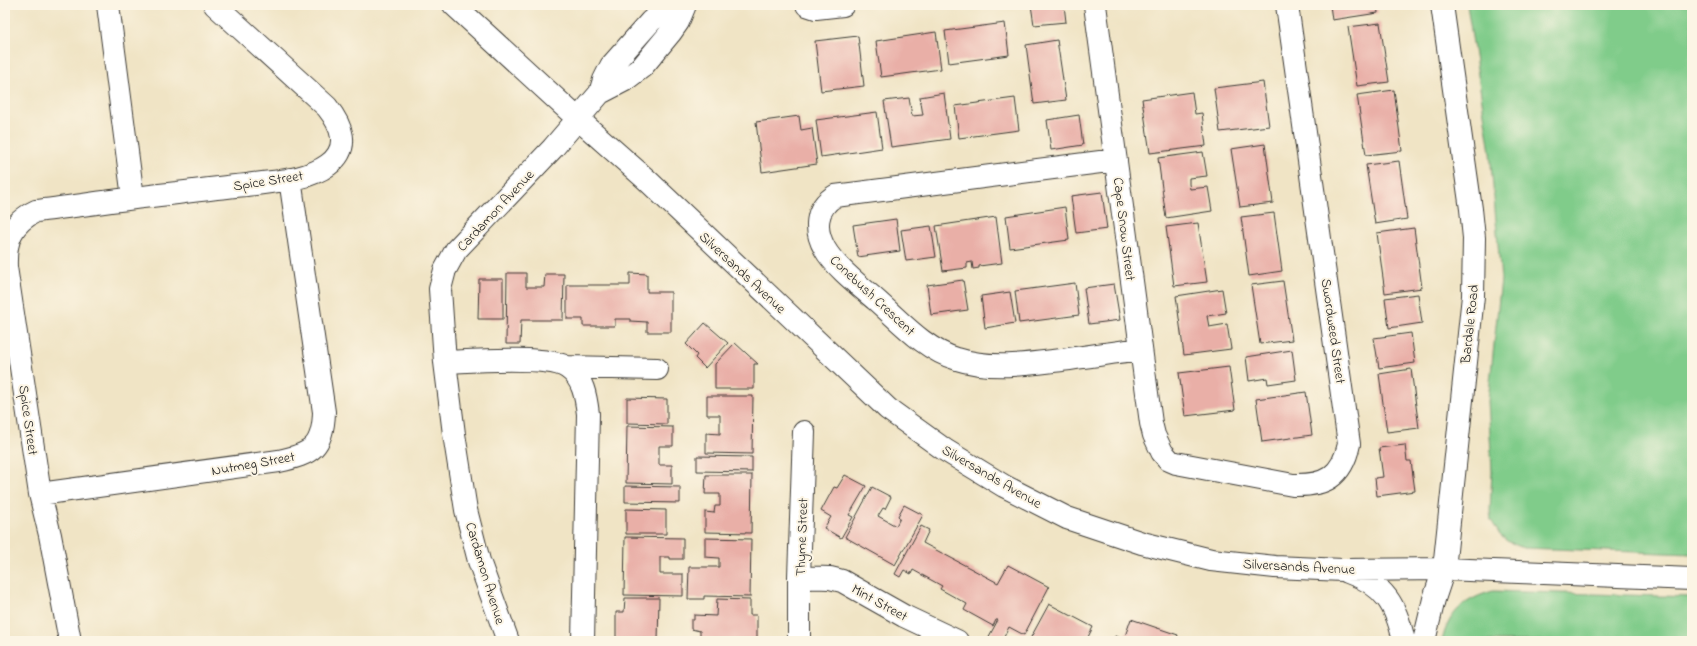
<svg xmlns="http://www.w3.org/2000/svg" width="1697" height="646" font-family="'Indie Flower',sans-serif">
  <style>
    .green { fill: #80cc8a; stroke: #4e7453 }
    .building { fill: #e9afa7 }
    .lines { fill: none; stroke-linecap: round; stroke-linejoin: round }
    .minor-casing { stroke: #3c3a35; stroke-width: 24 }
    .minor { stroke: #fff; stroke-width: 22 }
    .labels { text-anchor: middle; stroke-width: 4; stroke-linejoin: round; paint-order: stroke }
    .street-label { font-size: 14px; fill: #1c1c1c; stroke: #fcf5e5 }
  </style>
  <rect width="100%" height="100%" fill="#fcf5e5"/>
  <filter id="ink" filterUnits="userSpaceOnUse"><feTurbulence type="fractalNoise" baseFrequency=".025" numOctaves="2"/><feDisplacementMap in="SourceGraphic" scale="8" xChannelSelector="R" yChannelSelector="G"/><feConvolveMatrix kernelMatrix="1 2 1 2 8 2 1 2 1" color-interpolation-filters="sRGB"/></filter>
  <filter id="wash" filterUnits="userSpaceOnUse"><feTurbulence type="fractalNoise" baseFrequency=".012" numOctaves="4" result="noise"/><feDisplacementMap in="SourceGraphic" scale="16" xChannelSelector="R" yChannelSelector="G"/><feGaussianBlur stdDeviation="0.9" result="paint"/><feColorMatrix in="noise" values="0 0 0 0 0 0 0 0 0 0 0 0 0 0 0 0 0 1.4 0 .05"/><feComposite in="paint" operator="in"/></filter>
  <g filter="url(#wash)">
    <rect width="100%" height="100%" fill="#f0e4c5"/>
    <path class="green" d="M1467,5H1692V554L1523,548L1507,541L1500,535L1491,520L1490,511L1492,471L1488,401L1501,279L1490,152Z
      M1493,591L1692,597V641H1442C1449,611 1465,599 1493,591Z"/>
    <g id="blocks">
      <path class="building" d="M1031,5H1064L1066,22L1034,25Z
        M1330,5H1377L1378,13L1332,20Z
        M1005,23L1009,55L949,63L945,31Z
        M1380,23L1389,82L1357,86L1348,27Z
        M936,32L941,69L881,77L876,41Z
        M858,36L864,86L821,91L815,41Z
        M1057,40L1066,100L1034,104L1026,45Z
        M1263,82L1269,126L1220,132L1214,88Z
        M1394,90L1402,151L1366,155L1357,95Z
        M1192,92L1195,114L1202,113L1206,146L1150,153L1142,99Z
        M944,93L950,139L891,147L884,101L909,98L912,116L923,115L920,97Z
        M1015,98L1019,130L959,138L955,106Z
        M877,112L882,148L821,157L816,120Z
        M1079,115L1083,145L1051,150L1047,120Z
        M799,116L801,130L812,128L817,164L762,172L756,122Z
        M1265,144L1273,203L1240,207L1231,149Z
        M1203,152L1207,176L1189,178V184L1190,189L1208,187L1212,211L1166,218L1158,158Z
        M1399,161L1407,219L1375,224L1366,165Z
        M1102,192L1107,229L1076,233L1071,196Z
        M1065,207L1069,240L1010,248L1006,216Z
        M1274,213L1282,271L1249,276L1241,217Z
        M996,217L1002,263L979,266V268L973,269L972,262L967,263V268L943,271L936,226Z
        M896,219L900,251L858,257L853,225Z
        M1198,223L1207,282L1174,286L1166,227Z
        M931,226L936,257L906,261L901,230Z
        M1414,228L1422,288L1385,293L1377,233Z
        M507,273H526V287H544L545,274H564L563,320H521L520,344H506Z
        M630,273L647,274V292H671V332H647V322L630,321V319H615V326H583V319H567V285H630Z
        M479,279H503V319H478Z
        M963,280L968,310L931,315L927,285Z
        M1283,281L1292,340L1260,344L1251,285Z
        M1075,283L1079,315L1019,323L1015,291Z
        M1114,284L1120,320L1089,324L1084,288Z
        M1222,289L1226,313L1207,316L1209,327L1227,324L1231,349L1184,355L1176,296Z
        M1010,292L1015,323L985,328L981,296Z
        M1418,294L1422,323L1389,328L1385,298Z
        M705,323L728,343L705,368L695,358L697,355L686,344Z
        M1411,333L1415,363L1379,368L1374,338Z
        M735,343L758,364H754V389H715V364Z
        M1292,350L1296,380L1268,384L1267,378L1249,381L1246,357Z
        M1229,367L1235,410L1185,416L1179,373Z
        M1411,369L1419,428L1387,432L1379,374Z
        M1306,392L1312,435L1262,442L1256,399Z
        M707,396H753L752,454L706,453V433L720,434V415H707Z
        M627,398L667,399V424L627,423Z
        M627,426L673,427V446H659V465H672V484L626,483Z
        M1405,445L1407,461H1411L1415,491L1377,496L1375,478L1383,477L1379,448Z
        M697,456L752,457V472L697,471Z
        M706,475H752L751,533L705,532V512L714,513L715,506H720V494H705Z
        M845,475L866,486L849,515L853,517L841,538L824,528L831,517L821,511L834,487L837,488Z
        M625,486L680,487V503L625,502Z
        M872,487L891,497L885,509L883,508L878,516L896,526L900,518L898,516L904,505L923,515L895,565L845,537Z
        M626,509L666,510V534H626Z
        M921,526L929,530L923,543L998,583L1008,565L1049,587L1024,635L1009,627L1002,641H989L987,640L998,620H996L993,626L964,610L967,604L940,589L942,586L913,570L911,574L904,570L900,577L895,574Z
        M625,537L683,538V559H670V557H660V574H683V596L624,595Z
        M705,538L751,539L750,597L704,596V599H688L689,567H719V558L705,557Z
        M625,598H659L658,641H616V612H624Z
        M717,599L750,600V615H757V641H700V631L691,629V620H694V615L716,616Z
        M1049,604L1093,627L1086,641H1034L1030,639Z
        M1131,619L1178,635L1176,641H1113L1115,636L1124,639Z"/>
    </g>
  </g>
  <g filter="url(#ink)">
    <use href="#blocks" fill-opacity="0" stroke="#3c3a35" stroke-width="1"/>
    <g class="lines">
      <defs>
        <path id="minor" d="M108,5L133,198
          M454,5L578,119L647,180L888,409L945,450L1004,486L1067,518L1142,543L1211,560L1275,567L1343,570L1444,569L1692,579
          M807,5L816,8L843,5
          M1095,5L1151,423L1154,435L1162,452L1169,460L1176,463L1293,485C1325,486 1342,477 1349,444L1287,5
          M600,93L604,80L611,66L651,21L671,5
          M1116,160L835,196C815,208 814,230 825,249C834,266 861,287 876,300C900,321 925,350 957,359C991,370 1027,364 1062,360C1088,356 1114,353 1140,349
          M445,362C470,361 550,355 568,368C583,378 586,397 588,414L583,641
          M567,367L657,369
          M40,494L279,461C312,454 323,447 324,412L290,179
          M1348,572C1385,585 1396,605 1404,641
          M799,577L830,578L842,581L904,616L957,641
          M70,641L50,535L40,494L6,267C5,241 11,223 36,211C83,205 130,198 177,193C200,190 224,187 247,185C273,181 306,181 328,165C352,147 341,125 327,107L215,5
          M508,641L479,561L466,510L454,434L445,362L440,289L445,270L456,250L553,148L600,93L625,80L642,67L671,32L678,22L685,5
          M799,641V577L804,432
          M1424,641L1434,599L1444,569L1473,296L1474,238L1471,209L1442,5"/>
      </defs>
      <use href="#minor" class="minor-casing"/>
      <use href="#minor" class="minor"/>
    </g>
  </g>
  <g class="labels">
    <g class="street-label">
      <text transform="translate(268 180) rotate(-9)" y="5">Spice Street</text>
      <text transform="translate(495 210) rotate(-47)" y="5">Cardamon Avenue</text>
      <text transform="translate(1125 229) rotate(83)" y="5">Cape Snow Street</text>
      <text transform="translate(743 272) rotate(43)" y="5">Silversands Avenue</text>
      <text transform="translate(873 295) rotate(43)" y="5">Conebush Crescent</text>
      <text transform="translate(1469 324) rotate(-84)" y="5">Bardale Road</text>
      <text transform="translate(1334 331) rotate(82)" y="5">Swordweed Street</text>
      <text transform="translate(29 420) rotate(82)" y="5">Spice Street</text>
      <text transform="translate(253 463) rotate(-10)" y="5">Nutmeg Street</text>
      <text transform="translate(992 476) rotate(30)" y="5">Silversands Avenue</text>
      <text transform="translate(801 537) rotate(-88)" y="5">Thyme Street</text>
      <text transform="translate(1299 566) rotate(3)" y="5">Silversands Avenue</text>
      <text transform="translate(486 573) rotate(73)" y="5">Cardamon Avenue</text>
      <text transform="translate(880 602) rotate(29)" y="5">Mint Street</text>
    </g>
  </g>
  <rect width="1697" height="646" fill="none" stroke="#fcf5e5" stroke-width="20"/>
</svg>
